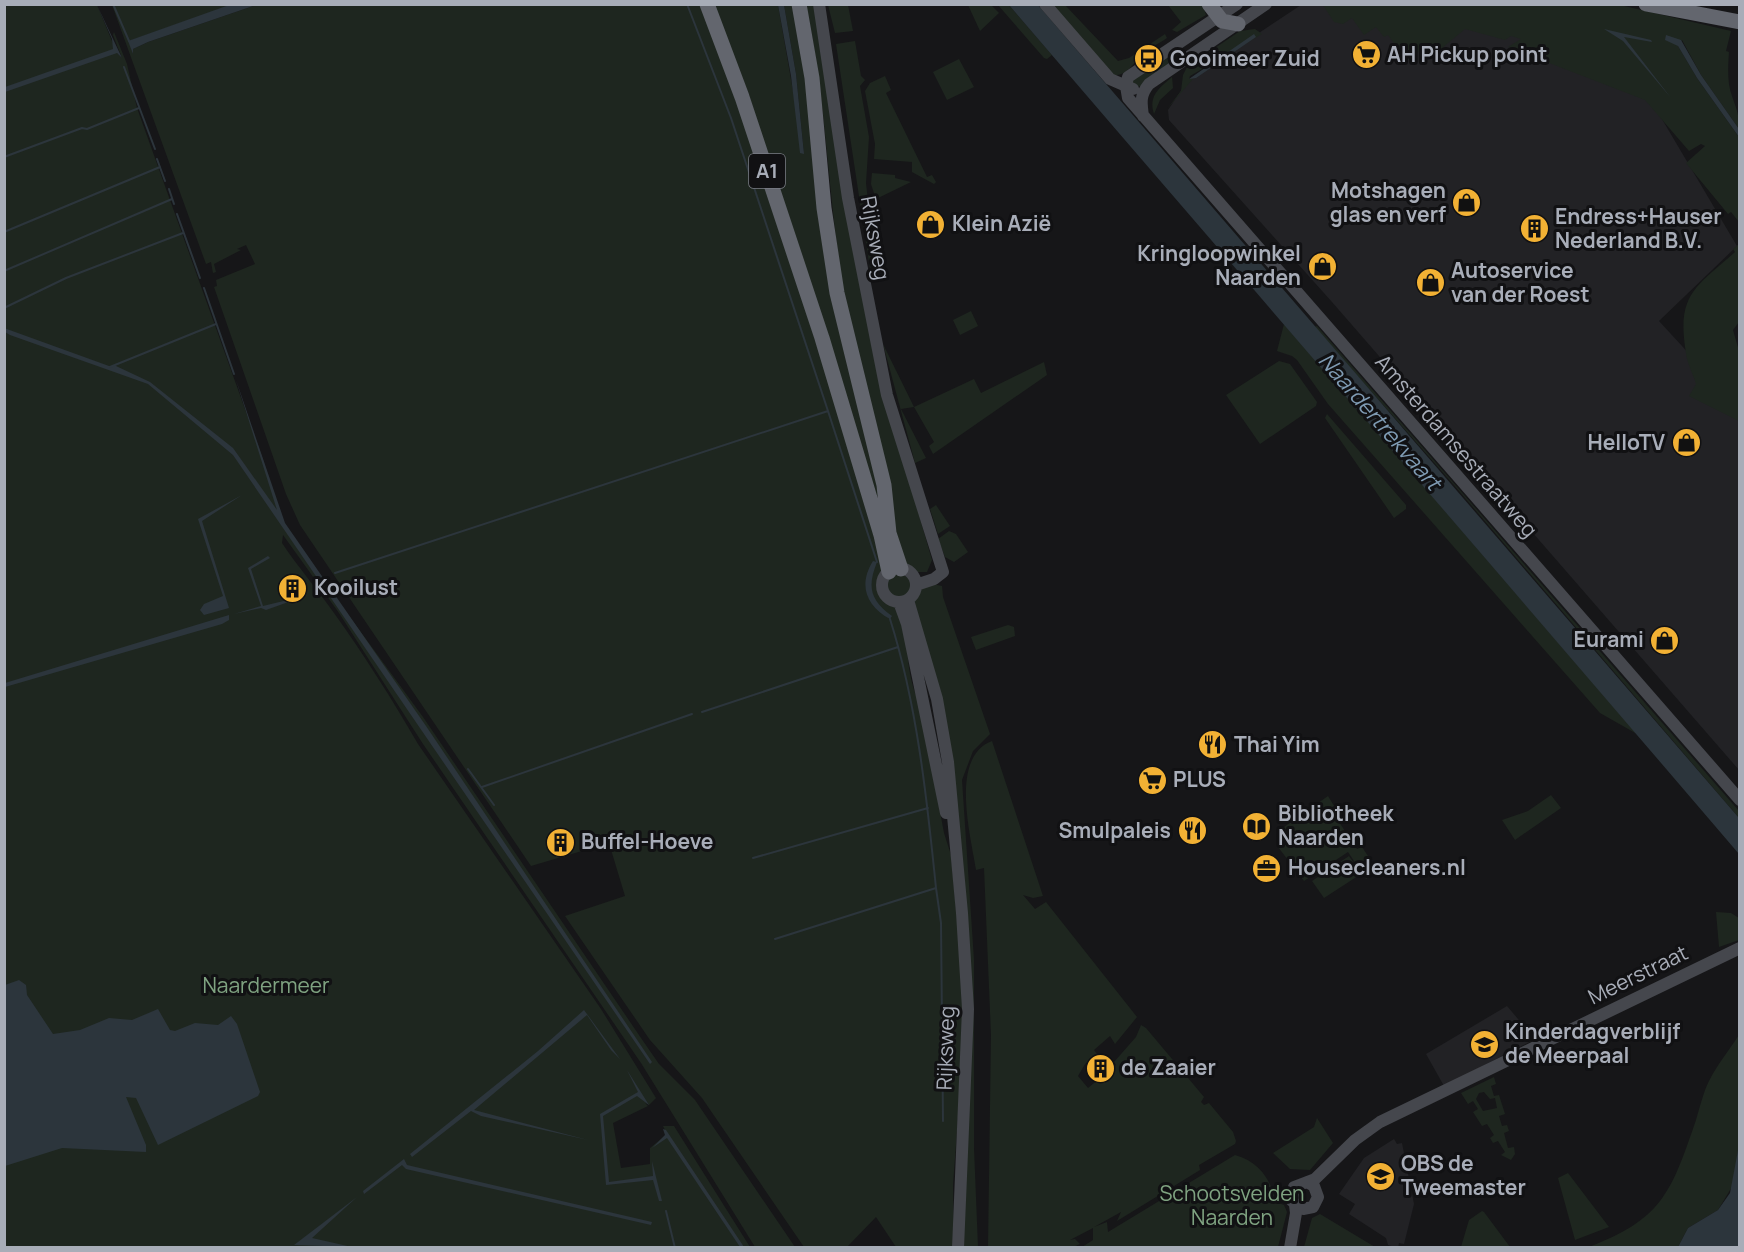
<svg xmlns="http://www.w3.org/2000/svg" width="1744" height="1252" font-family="Manrope,sans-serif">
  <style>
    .built { fill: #222225 }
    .green { fill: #1e261f; fill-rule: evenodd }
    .water { fill: #2c353c }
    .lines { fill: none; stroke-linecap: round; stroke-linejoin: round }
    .stream { stroke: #2c353c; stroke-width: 2 }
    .secondary { stroke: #45474d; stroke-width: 12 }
    .highway { stroke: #63666e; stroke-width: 15 }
    .labels { text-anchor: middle; stroke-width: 6; stroke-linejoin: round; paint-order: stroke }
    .shield { fill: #111113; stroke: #7b7e86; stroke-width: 1.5 }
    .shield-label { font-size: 20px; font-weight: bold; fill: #a8adb8 }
    .poi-label { font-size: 21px; font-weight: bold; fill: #a8adb8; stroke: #111113; text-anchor: start }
    .street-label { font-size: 21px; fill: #a8adb8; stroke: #111113 }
    .park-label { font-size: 21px; fill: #7fa381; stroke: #111113 }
    .water-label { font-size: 22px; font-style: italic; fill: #7f9bb3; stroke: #111113 }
  </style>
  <rect width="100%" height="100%" fill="#161618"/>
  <path class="built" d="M1301,5H1483L1614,38L1737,246L1659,321L1739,408V770L1332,302L1169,120L1168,110L1188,80Z
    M1507,1006L1535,1039L1444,1086L1426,1054Z
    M1394,1139L1397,1144L1402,1143L1414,1204L1404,1244L1399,1243L1398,1248L1388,1245L1386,1238L1349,1214L1355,1204L1339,1194L1364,1158Z"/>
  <path class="green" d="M10,4L97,5L117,53L122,58L113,35L114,32L127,64L137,108L264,462L284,527L423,717L641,1038L659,1064L695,1100L795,1247H755L641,1063L423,744L339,613L283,535L282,543C298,567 317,589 334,613C364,655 392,699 418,744L601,1009L656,1098L649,1105L645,1103L648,1106L613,1123L621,1168L650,1164V1148L667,1134L663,1126H674L750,1247H5L4,7Z
    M112,5H232L129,41L133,54V49L148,42L256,5H700L746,124L887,564C879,583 875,594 895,606C899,617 906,632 907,643C908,665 910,684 920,704L944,833L951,855L961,963L963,1049L953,1185L954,1247H896L876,1217L847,1247H804L702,1098L650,1040L565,916L625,896L609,843L531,866L300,525L286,494L214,287L217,286L216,280L255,264L246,245L237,249L241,250L214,264L216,272L213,273L211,262L206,264Z
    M714,5H778L804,154L796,74L784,5H795C809,75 809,147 823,217C844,321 872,424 886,530L749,95Z
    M806,5H814L839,166L917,508L932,560L927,572H915L902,564C882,472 858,380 843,288C828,194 826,98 806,5Z
    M828,5H848L853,31L835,33Z
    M968,5H991L999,13L980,31Z
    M998,5H1009L1052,55L1047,59L1044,58Z
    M1049,5H1065L1118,61L1129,58L1165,34L1167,38C1159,44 1144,50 1139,57C1133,65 1125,77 1112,75Z
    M1168,5H1203L1206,15L1177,32L1172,30L1181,22Z
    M1323,5H1620L1731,31L1726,51L1729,52C1728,66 1727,83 1732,96C1737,111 1739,113 1739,129L1701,75L1682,40L1678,46L1697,78L1739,137V222L1731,212L1728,214L1686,163L1705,146L1701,144L1689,151L1645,100L1508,47L1521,39L1511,36L1505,40L1465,29L1430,58L1421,50L1409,57L1401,53L1388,35L1384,37L1376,27L1364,35L1352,18L1343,24L1334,22Z
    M1255,29L1262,34L1190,76L1189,79H1193L1167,109L1181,91L1183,75L1187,67L1240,31Z
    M855,41L861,76L865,80L860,86L869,137L866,183L877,281L872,282L836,44Z
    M1169,53H1176L1178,58L1141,86L1136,87L1131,80Z
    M959,59L974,87L947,100L933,72Z
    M885,76L891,90L886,93L927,177L932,175L936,182L934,184L912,172V162L874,159L875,144L865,91L870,83Z
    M1172,77L1173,88L1160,100L1154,114C1148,96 1159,88 1172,77Z
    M872,173L895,175V178L911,182L876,199L871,184Z
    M1739,244V322L1733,330L1739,351V421L1689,396L1696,384C1693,374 1687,363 1686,353C1676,294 1696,287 1735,252L1733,249Z
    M971,311L978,326L960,335L953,320Z
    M1284,324L1637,734L1600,713L1328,404L1297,360L1292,356L1277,351Z
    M1317,326L1739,811V818L1454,485L1314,327Z
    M883,344L914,407L974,379L981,393L1044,362L1047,375L933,454L929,446L934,442L914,407L901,409L926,458L915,463Z
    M1279,361L1290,364L1317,402L1316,406L1260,444L1226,395Z
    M1327,414L1406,505V509L1394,518L1325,418Z
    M936,505L950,526L938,534L930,509Z
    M949,531L956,534L968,552L954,562L945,557L938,539Z
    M887 586a12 12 0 1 1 24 0a12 12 0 1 1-24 0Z
    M933,584L942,586L943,597L990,734L973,751L962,780L974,960V1148L978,1247H962L965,1143L960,853L914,600L923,587Z
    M1008,625L1014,627L1015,636L976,650L971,637Z
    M992,741L1043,896L1033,898L1023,895L1035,909L1046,902L1137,1017L1115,1044L1110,1036L1094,1050L1097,1054L1085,1064L1078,1076L1088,1088L1116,1065L1114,1062L1136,1037L1141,1025L1146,1028L1204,1097L1201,1102L1204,1105L1209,1103L1233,1132L1236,1141L1235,1144L1199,1165L1200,1170L1117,1221L1121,1212L1094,1227L1107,1222L1108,1232L1235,1155C1258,1161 1271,1179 1276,1202L1284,1205L1287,1212L1278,1247H1082L1093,1240V1228L1070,1240L1075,1239L1080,1244L1073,1247H988L991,1035L984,868L976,870C971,836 949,757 992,741Z
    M1551,795L1561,808L1515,840L1502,820L1528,811Z
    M1328,796L1342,819L1339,822L1357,849L1362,847L1378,871L1366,879L1348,852L1304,881L1278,847L1284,827Z
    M1349,856L1361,874L1324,898L1312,881Z
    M1716,912L1731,913L1739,918V940L1719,947Z
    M1739,1035V1145L1733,1185L1718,1210L1688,1228L1678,1247L1586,1248C1662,1220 1671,1193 1696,1120C1700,1107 1703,1093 1709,1081C1717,1065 1730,1049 1739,1035Z
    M1494,1077L1496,1084L1491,1086L1494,1096L1499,1095L1505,1114L1499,1116L1502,1126L1507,1125L1509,1131L1504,1133L1508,1148L1514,1147L1515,1154L1511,1160L1501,1155L1505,1152L1498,1141L1493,1143L1490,1138L1494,1135L1487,1124L1482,1126L1473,1112L1478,1109L1473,1101L1468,1104L1461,1093ZM1484,1092L1490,1099L1495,1098L1497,1108L1483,1111L1476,1099L1479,1093Z
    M1317,1118L1333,1143L1310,1170L1290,1169L1273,1153L1314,1127Z
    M1568,1173L1609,1227L1575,1240L1558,1178Z
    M1482,1211L1484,1212L1510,1247H1461L1469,1220Z
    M1320,1214L1375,1247H1304L1312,1218Z"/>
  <path class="water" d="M232,4L256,5L148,42L133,49V54L128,41Z
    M97,5L122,58L117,53L5,92V87L113,49L112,39Z
    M778,5H784L796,74L804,154L800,153L791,76Z
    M1009,5H1038L1739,818V854C1496,570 1252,288 1009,5Z
    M1604,29L1651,40L1652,42L1624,37L1671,98L1623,41Z
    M1254,34L1256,37L1196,78L1189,79Z
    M1666,35L1681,40L1701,75L1739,129V137L1697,78L1678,46L1665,40Z
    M4,328L109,366H116L150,382L233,448L277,510L236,380L285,523L426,726L652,1062L650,1064L233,455L148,384L10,335L5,332Z
    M242,495L202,521L229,608L204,615L200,610L204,604L223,596L198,519Z
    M268,556L270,558L251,569L263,606L308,595L266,610L261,608L234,614L261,606L248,568Z
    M873,561L877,562C867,587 870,600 892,616L890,619C866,606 858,585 873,561Z
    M229,615V620L222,624L5,687V683Z
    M19,980L26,985L27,995L53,1034L80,1030L109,1018L132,1020L158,1009L170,1030L175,1031L195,1023L218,1025L231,1016L237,1024L260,1092L258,1096L158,1145L136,1098L126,1097L146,1145V1152L62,1148L5,1166V985Z
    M584,1010L620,1059L611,1050L587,1015L474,1110L588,1140L481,1116L471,1111L412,1157L410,1154L538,1051Z
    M627,1070L649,1105L637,1096L603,1116L609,1182L653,1176L652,1161L662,1201H659L653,1180L606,1185L600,1114L638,1092Z
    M663,1129L666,1130L744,1247H740L667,1138L652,1148L665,1135Z
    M1739,1145V1247H1678L1688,1228L1718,1210L1730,1193Z
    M404,1159L407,1165L652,1222L651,1225L406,1169L402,1165L364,1194L363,1191Z
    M357,1197L312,1238L352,1247L294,1245Z"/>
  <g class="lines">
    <path class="stream" d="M113,4L129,41
      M687,4L731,118L828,411
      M124,67L155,149
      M4,157L82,128L87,129L139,108
      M157,159L165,181
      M169,189L174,204
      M177,214L200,278
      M4,232L160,167
      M4,271L172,199
      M204,288L234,374
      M4,308L66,278L183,233
      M110,367L216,324
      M335,573L828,411L877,562
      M890,619C917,704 927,799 936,888
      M702,712L898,647
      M468,769L494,805
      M482,787L692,714
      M753,858L928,808
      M775,939L936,888L941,923L943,1121
      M666,1211L675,1248"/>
    <path class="secondary" d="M819,4L848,198L887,395L943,572
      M1045,4L1110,79L1133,89
      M1237,4L1128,77L1126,86L1128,98L1740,800
      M1143,116C1141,102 1140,95 1149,84L1266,4
      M882 585a17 17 0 1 1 34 0a17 17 0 1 1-34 0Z
      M916,585L934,579L943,572
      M908,600L937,699L948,762L962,913L968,1009L958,1248
      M899,602L907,624L946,813
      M1307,1182L1314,1186L1318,1197L1313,1207L1303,1209L1292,1201L1294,1187L1315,1179L1355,1140L1380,1122L1740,948
      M1290,1248L1296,1213L1295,1205"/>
    <path class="highway" d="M707,4L742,97L822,338L881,535L889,572
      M799,4L812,78L824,208L837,293L884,485L889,533L901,569
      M1209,4L1222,21L1238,24
      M1646,4L1740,22"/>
  </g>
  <defs>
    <symbol id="supermarket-disc" viewBox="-11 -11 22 22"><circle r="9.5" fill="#f2b134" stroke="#111113"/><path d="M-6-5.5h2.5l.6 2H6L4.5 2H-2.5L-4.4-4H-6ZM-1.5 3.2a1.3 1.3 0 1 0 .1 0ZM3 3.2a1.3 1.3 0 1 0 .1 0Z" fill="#111"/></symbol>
    <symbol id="bus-disc" viewBox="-11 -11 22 22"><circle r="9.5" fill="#f2b134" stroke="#111113"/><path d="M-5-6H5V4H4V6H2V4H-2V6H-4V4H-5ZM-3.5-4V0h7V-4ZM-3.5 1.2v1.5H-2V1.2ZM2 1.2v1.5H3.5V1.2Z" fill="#111"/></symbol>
    <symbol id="shop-disc" viewBox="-11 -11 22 22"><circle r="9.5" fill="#f2b134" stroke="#111113"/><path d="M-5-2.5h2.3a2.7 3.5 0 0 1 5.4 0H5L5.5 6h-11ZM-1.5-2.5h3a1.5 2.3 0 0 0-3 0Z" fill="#111"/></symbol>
    <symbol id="building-disc" viewBox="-11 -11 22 22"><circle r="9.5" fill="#f2b134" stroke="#111113"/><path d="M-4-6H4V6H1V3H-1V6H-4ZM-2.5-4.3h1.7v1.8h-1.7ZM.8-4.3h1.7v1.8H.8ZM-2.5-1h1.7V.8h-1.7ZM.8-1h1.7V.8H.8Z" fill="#111"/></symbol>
    <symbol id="restaurant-disc" viewBox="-11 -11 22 22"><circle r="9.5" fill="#f2b134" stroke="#111113"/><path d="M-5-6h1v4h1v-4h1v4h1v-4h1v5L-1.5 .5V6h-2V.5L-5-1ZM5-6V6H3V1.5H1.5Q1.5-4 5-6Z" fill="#111"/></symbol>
    <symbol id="library-disc" viewBox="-11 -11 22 22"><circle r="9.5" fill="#f2b134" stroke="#111113"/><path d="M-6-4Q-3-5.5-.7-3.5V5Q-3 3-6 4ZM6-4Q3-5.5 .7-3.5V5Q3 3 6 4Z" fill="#111"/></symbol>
    <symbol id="office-disc" viewBox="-11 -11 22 22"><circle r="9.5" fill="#f2b134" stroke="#111113"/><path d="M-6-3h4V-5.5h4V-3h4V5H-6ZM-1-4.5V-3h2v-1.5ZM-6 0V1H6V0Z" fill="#111"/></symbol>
    <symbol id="school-disc" viewBox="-11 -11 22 22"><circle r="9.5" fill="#f2b134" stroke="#111113"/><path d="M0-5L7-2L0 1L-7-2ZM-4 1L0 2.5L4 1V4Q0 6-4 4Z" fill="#111"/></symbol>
  </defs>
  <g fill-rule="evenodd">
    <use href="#supermarket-disc" x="1350" y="38" width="33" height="33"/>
    <use href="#bus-disc" x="1132" y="42" width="33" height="33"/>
    <use href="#shop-disc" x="1450" y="186" width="33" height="33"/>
    <use href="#shop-disc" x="914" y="208" width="33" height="33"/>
    <use href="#building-disc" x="1518" y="212" width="33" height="33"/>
    <use href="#shop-disc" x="1306" y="250" width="33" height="33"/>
    <use href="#shop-disc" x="1414" y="266" width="33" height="33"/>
    <use href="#shop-disc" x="1670" y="426" width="33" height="33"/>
    <use href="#building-disc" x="276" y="572" width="33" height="33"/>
    <use href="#shop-disc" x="1648" y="624" width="33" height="33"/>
    <use href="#restaurant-disc" x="1196" y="728" width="33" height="33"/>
    <use href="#supermarket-disc" x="1136" y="764" width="33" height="33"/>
    <use href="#library-disc" x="1240" y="810" width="33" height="33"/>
    <use href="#restaurant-disc" x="1176" y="814" width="33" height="33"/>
    <use href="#building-disc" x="544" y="826" width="33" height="33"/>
    <use href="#office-disc" x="1250" y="852" width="33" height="33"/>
    <use href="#school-disc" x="1468" y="1028" width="33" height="33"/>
    <use href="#building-disc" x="1084" y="1052" width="33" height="33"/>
    <use href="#school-disc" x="1364" y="1160" width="33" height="33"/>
  </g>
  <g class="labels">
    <rect class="shield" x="749" y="154" width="36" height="34" rx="4.5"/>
    <g class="shield-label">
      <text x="767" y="178">A1</text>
    </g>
    <g class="poi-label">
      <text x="1387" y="62">AH Pickup point</text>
      <text x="1170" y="66">Gooimeer Zuid</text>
      <text x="1446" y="198" text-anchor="end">Motshagen<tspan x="1446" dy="24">glas en verf</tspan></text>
      <text x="1555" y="224">Endress+Hauser<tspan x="1555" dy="24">Nederland B.V.</tspan></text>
      <text x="952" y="231">Klein Azië</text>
      <text x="1301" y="261" text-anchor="end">Kringloopwinkel<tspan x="1301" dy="24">Naarden</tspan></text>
      <text x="1451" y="278">Autoservice<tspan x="1451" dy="24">van der Roest</tspan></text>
      <text x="1665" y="450" text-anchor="end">HelloTV</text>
      <text x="314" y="595">Kooilust</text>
      <text x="1644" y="647" text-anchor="end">Eurami</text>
      <text x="1234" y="752">Thai Yim</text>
      <text x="1173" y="787">PLUS</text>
      <text x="1278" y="821">Bibliotheek<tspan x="1278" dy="24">Naarden</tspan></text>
      <text x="1171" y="838" text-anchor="end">Smulpaleis</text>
      <text x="581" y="849">Buffel-Hoeve</text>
      <text x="1288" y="875">Housecleaners.nl</text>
      <text x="1505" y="1039">Kinderdagverblijf<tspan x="1505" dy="24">de Meerpaal</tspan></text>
      <text x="1121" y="1075">de Zaaier</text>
      <text x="1401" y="1171">OBS de<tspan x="1401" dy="24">Tweemaster</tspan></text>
    </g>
    <g class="street-label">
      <text transform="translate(875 238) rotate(80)" y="7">Rijksweg</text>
      <text transform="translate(1456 446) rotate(49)" y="7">Amsterdamsestraatweg</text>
      <text transform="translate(1638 975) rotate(-26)" y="7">Meerstraat</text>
      <text transform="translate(946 1048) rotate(-88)" y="7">Rijksweg</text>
    </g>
    <g class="park-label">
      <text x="266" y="993">Naardermeer</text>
      <text x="1232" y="1201">Schootsvelden<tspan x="1232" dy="24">Naarden</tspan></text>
    </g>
    <g class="water-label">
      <text transform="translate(1380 421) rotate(49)" y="8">Naardertrekvaart</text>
    </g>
  </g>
  <rect width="1744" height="1252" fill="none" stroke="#a8adb8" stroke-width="12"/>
</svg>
